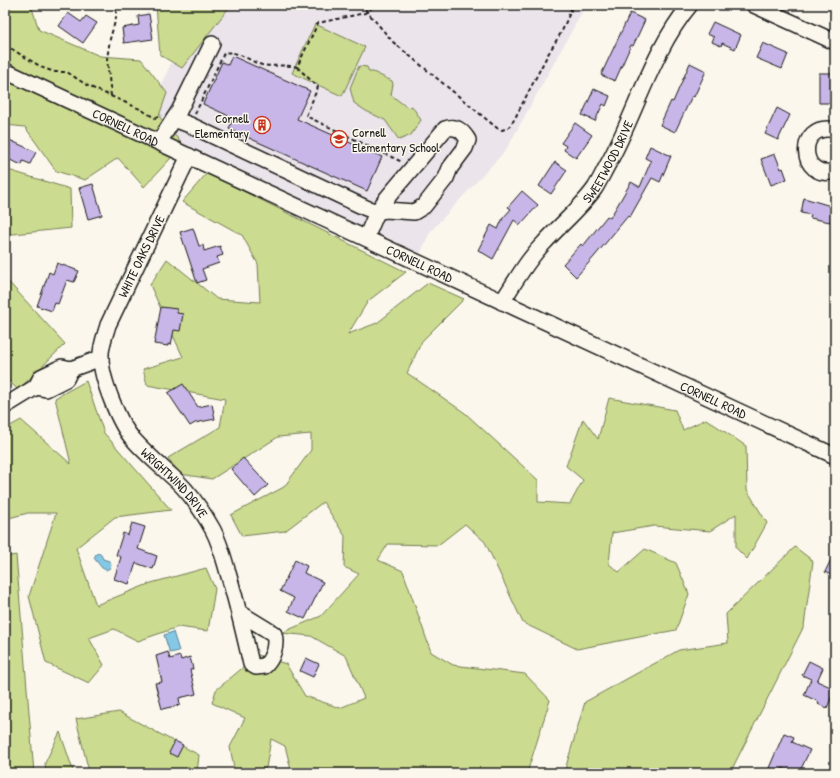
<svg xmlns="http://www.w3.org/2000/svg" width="840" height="778" font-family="'Patrick Hand',sans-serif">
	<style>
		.built { fill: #ebe4ea }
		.green { fill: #cbdb8f; stroke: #747c56 }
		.water { fill: #85c8e6; stroke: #5b8395 }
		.building { fill: #c7b6e7; stroke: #1c1c1c }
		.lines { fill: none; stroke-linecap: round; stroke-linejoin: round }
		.minor-casing { stroke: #1c1c1c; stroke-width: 18 }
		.path { stroke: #1c1c1c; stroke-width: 2; stroke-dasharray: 4 3; stroke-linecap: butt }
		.minor { stroke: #fbf7ec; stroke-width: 15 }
		.labels { text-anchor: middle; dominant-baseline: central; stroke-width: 3; stroke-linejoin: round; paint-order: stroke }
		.poi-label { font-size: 13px; fill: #1c1c1c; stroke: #fbf7ec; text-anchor: end }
		.street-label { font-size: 13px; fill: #1c1c1c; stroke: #fbf7ec }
	</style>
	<rect width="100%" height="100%" fill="#fbf7ec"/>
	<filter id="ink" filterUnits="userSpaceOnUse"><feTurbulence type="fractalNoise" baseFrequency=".025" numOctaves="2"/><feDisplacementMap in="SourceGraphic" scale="8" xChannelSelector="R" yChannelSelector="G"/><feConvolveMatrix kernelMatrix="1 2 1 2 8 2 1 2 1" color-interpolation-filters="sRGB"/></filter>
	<g filter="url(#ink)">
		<!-- built -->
		<polygon class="built" points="198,5 586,5 506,150 430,232 419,256 141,128"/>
		<!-- green -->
		<g class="green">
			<polygon points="5,5 31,5 39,30 100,56 141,59 167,93 159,116 183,145 144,187 118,158 85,180 56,171 25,127 5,125"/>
			<polygon points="156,5 231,5 182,68 160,55"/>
			<polygon points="315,24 365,47 342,96 292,73"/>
			<polygon points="359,66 367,67 369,72 373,72 392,81 393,84 391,95 408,108 412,106 421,120 411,135 399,140 385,120 366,111 354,103 350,88"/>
			<polygon points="5,169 70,189 71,228 13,234 5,233"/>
			<polygon points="207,173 406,272 368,301 348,334 377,323 428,283 464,299 422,341 407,373 465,413 538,480 538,502 570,504 583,480 566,466 583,419 598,439 609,398 675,410 683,430 706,419 746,446 747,490 767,523 747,559 736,548 736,514 710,531 654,526 612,533 609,564 619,572 645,549 676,563 689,594 676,630 577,649 523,623 485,542 465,524 438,545 388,544 378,560 403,571 431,652 453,665 525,674 550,700 527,773 292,773 285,746 271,739 266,768 247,773 235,773 230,747 245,718 212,703 216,690 258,655 286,664 305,696 340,708 364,698 346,656 311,636 281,633 321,616 359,574 344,567 345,536 323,502 285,531 242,536 231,515 284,487 311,450 311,434 278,437 212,479 180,474 168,458 220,427 225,399 147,385 143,369 183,357 150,285 167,259 217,299 260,302 258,264 242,235 182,202"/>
			<polygon points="5,278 65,344 18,390 5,377"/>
			<polygon points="86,381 104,433 171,510 115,517 76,548 96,605 151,583 206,568 215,589 208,631 178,627 138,641 114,629 89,638 104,665 89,683 46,663 29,596 56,513 28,513 5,519 5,429 21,420 71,464 55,398"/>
			<polygon points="795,547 813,561 804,626 730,773 564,773 585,702 679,650 728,643 726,614"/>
			<polygon points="16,555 34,773 5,773 5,557"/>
			<polygon points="119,712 199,755 197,773 89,772 76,719"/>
			<polygon points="60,732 74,773 46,773 45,763"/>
		</g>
		<!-- water -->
		<g class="water">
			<polygon points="100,553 103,559 109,561 111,564 110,568 106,570 102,568 94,558 96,554"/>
			<polygon points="173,632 179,651 170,653 164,635"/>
		</g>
		<!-- building -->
		<g class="building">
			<polygon points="68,13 81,22 86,16 97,23 83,43 59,26"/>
			<polygon points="630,13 645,20 633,46 631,45 615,81 601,75"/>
			<polygon points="149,14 153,39 124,43 122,28 139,25 138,16"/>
			<polygon points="713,22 741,35 735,49 722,43 721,46 712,42 714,37 707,34"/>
			<polygon points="763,43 788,54 782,69 756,58"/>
			<polygon points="232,56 310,91 297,119 382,157 367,191 229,129 233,118 203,104 222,62 228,65"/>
			<polygon points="690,63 706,71 694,97 692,96 675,132 660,125 671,101 673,102"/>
			<polygon points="819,73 835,73 834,103 819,103"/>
			<polygon points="594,89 610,96 606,106 603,104 595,121 582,115"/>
			<polygon points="777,108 790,115 778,140 765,134"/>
			<polygon points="575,123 592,135 576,158 564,150 566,146 561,143"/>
			<polygon points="5,138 36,152 30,164 23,161 22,165 5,158"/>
			<polygon points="650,146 671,156 660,182 652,178 630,217 628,216 594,257 576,277 563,264 581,244 583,246 607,216 610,218 631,182 640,187 651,161 645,158"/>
			<polygon points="775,154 781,169 783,168 787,179 771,185 761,159"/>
			<polygon points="555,162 567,170 551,194 539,186"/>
			<polygon points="93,184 102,215 88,219 79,188"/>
			<polygon points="522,191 538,205 520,225 514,220 493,259 478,250 491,225 498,229 503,218 511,209 508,207"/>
			<polygon points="804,198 834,207 830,222 810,218 811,215 801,213"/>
			<polygon points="193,228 199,246 203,245 204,251 220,246 223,255 217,257 219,263 202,269 206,280 197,283 180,232"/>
			<polygon points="57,263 79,271 74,282 67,280 58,304 55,303 52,311 37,306 49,272 53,274"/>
			<polygon points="161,307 177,309 177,313 183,314 180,331 174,330 171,345 168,344 168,346 154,344"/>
			<polygon points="183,384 198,407 212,404 215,419 195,423 190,426 168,393"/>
			<polygon points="243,458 268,485 255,497 231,469"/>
			<polygon points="132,523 145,527 138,549 157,556 153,569 136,563 129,584 114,579 121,557 116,555 123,533 128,535"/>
			<polygon points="835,551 835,577 825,572"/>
			<polygon points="295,560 307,566 304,573 323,582 305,619 288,611 294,598 280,591"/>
			<polygon points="168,652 170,659 180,656 181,660 190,657 193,669 190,670 196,694 179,698 180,705 162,709 155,683 162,682 156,656"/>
			<polygon points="306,658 319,664 313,677 300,671"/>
			<polygon points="809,661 823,668 817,681 835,689 827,708 818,704 819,702 804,695 811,679 802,675"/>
			<polygon points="784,733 794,737 792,742 810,750 799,773 794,773 783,768 780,773 769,768"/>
			<polygon points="175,741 183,745 177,757 169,753"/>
		</g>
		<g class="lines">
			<!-- minor casing -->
			<g class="minor-casing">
				<g id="minor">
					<polyline points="754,5 835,42"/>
					<path id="s1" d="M5,71L835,456"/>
					<path d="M174,119L190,125L366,208L377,212L386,210L414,212L424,206L446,178L450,168L465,148L468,140C462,130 456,125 445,129L387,198L377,212L366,238"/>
					<path d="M835,130C795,121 799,182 835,171"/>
					<polyline points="159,142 179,111 212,44"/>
					<path id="s2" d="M189,156L108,325C105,336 100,347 101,358C101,378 119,424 133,439C146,454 162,467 177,481C192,495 203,512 213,530C220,543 224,559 228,573C237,603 244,633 251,664L256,667L265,666C273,658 277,645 274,634L240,613"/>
					<path id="s3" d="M502,302C515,282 527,260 544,243C561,224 581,208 595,188C600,180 604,171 608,164C636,113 653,49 690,5"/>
					<polyline points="36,387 46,389 66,379 71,369"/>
					<polyline points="5,406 36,387 41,377 62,367 71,369 101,358"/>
				</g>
			</g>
			<!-- path -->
			<g class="path">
				<polyline points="360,5 364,8 393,42 497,128 502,130 508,128 514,120 547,56 562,31 571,10 570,5"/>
				<polyline points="5,45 43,68 55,72 67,72 88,86 140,109 155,118 161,115"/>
				<polyline points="297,67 318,87 306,116 402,162"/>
				<polyline points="111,96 107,59 110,39 116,18 116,5"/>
				<path d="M195,114L224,53C238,50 249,61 262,65C274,67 285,64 297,67L318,23L365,13L376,5"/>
			</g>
			<!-- minor -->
			<use href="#minor" class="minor"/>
		</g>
	</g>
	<!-- icons -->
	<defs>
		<g id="building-ring" transform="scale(0.9)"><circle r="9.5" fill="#fbf7ec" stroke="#c8321e" stroke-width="1.5"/><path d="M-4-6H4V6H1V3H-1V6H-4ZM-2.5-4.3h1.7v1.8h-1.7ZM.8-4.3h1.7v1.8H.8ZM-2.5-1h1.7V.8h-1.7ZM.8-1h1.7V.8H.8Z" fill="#c8321e"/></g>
		<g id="school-ring" transform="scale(0.9)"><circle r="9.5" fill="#fbf7ec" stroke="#c8321e" stroke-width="1.5"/><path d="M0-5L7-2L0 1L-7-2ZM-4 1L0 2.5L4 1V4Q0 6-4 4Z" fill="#c8321e"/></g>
	</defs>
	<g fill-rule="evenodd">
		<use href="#building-ring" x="262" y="125"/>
		<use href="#school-ring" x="339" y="139"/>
	</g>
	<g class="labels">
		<!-- poi labels -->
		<g class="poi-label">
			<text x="249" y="118">Cornell<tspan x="249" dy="15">Elementary</tspan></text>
			<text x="352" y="132" text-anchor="start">Cornell<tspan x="352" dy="15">Elementary School</tspan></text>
		</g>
		<!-- street labels -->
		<g class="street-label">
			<text stroke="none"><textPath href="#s1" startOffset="133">CORNELL ROAD</textPath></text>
			<text stroke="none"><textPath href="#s3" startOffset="177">SWEETWOOD DRIVE</textPath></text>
			<text transform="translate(141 256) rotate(-64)">WHITE OAKS DRIVE</text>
			<text stroke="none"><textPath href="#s1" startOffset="457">CORNELL ROAD</textPath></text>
			<text stroke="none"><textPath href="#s1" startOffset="781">CORNELL ROAD</textPath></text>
			<text stroke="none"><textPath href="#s2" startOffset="370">WRIGHTWIND DRIVE</textPath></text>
		</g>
	</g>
	<!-- margin -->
	<rect width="840" height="778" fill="none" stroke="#fbf7ec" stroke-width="20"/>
	<rect x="10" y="10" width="820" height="758" fill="none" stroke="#1c1c1c" stroke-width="1.5" filter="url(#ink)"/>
</svg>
